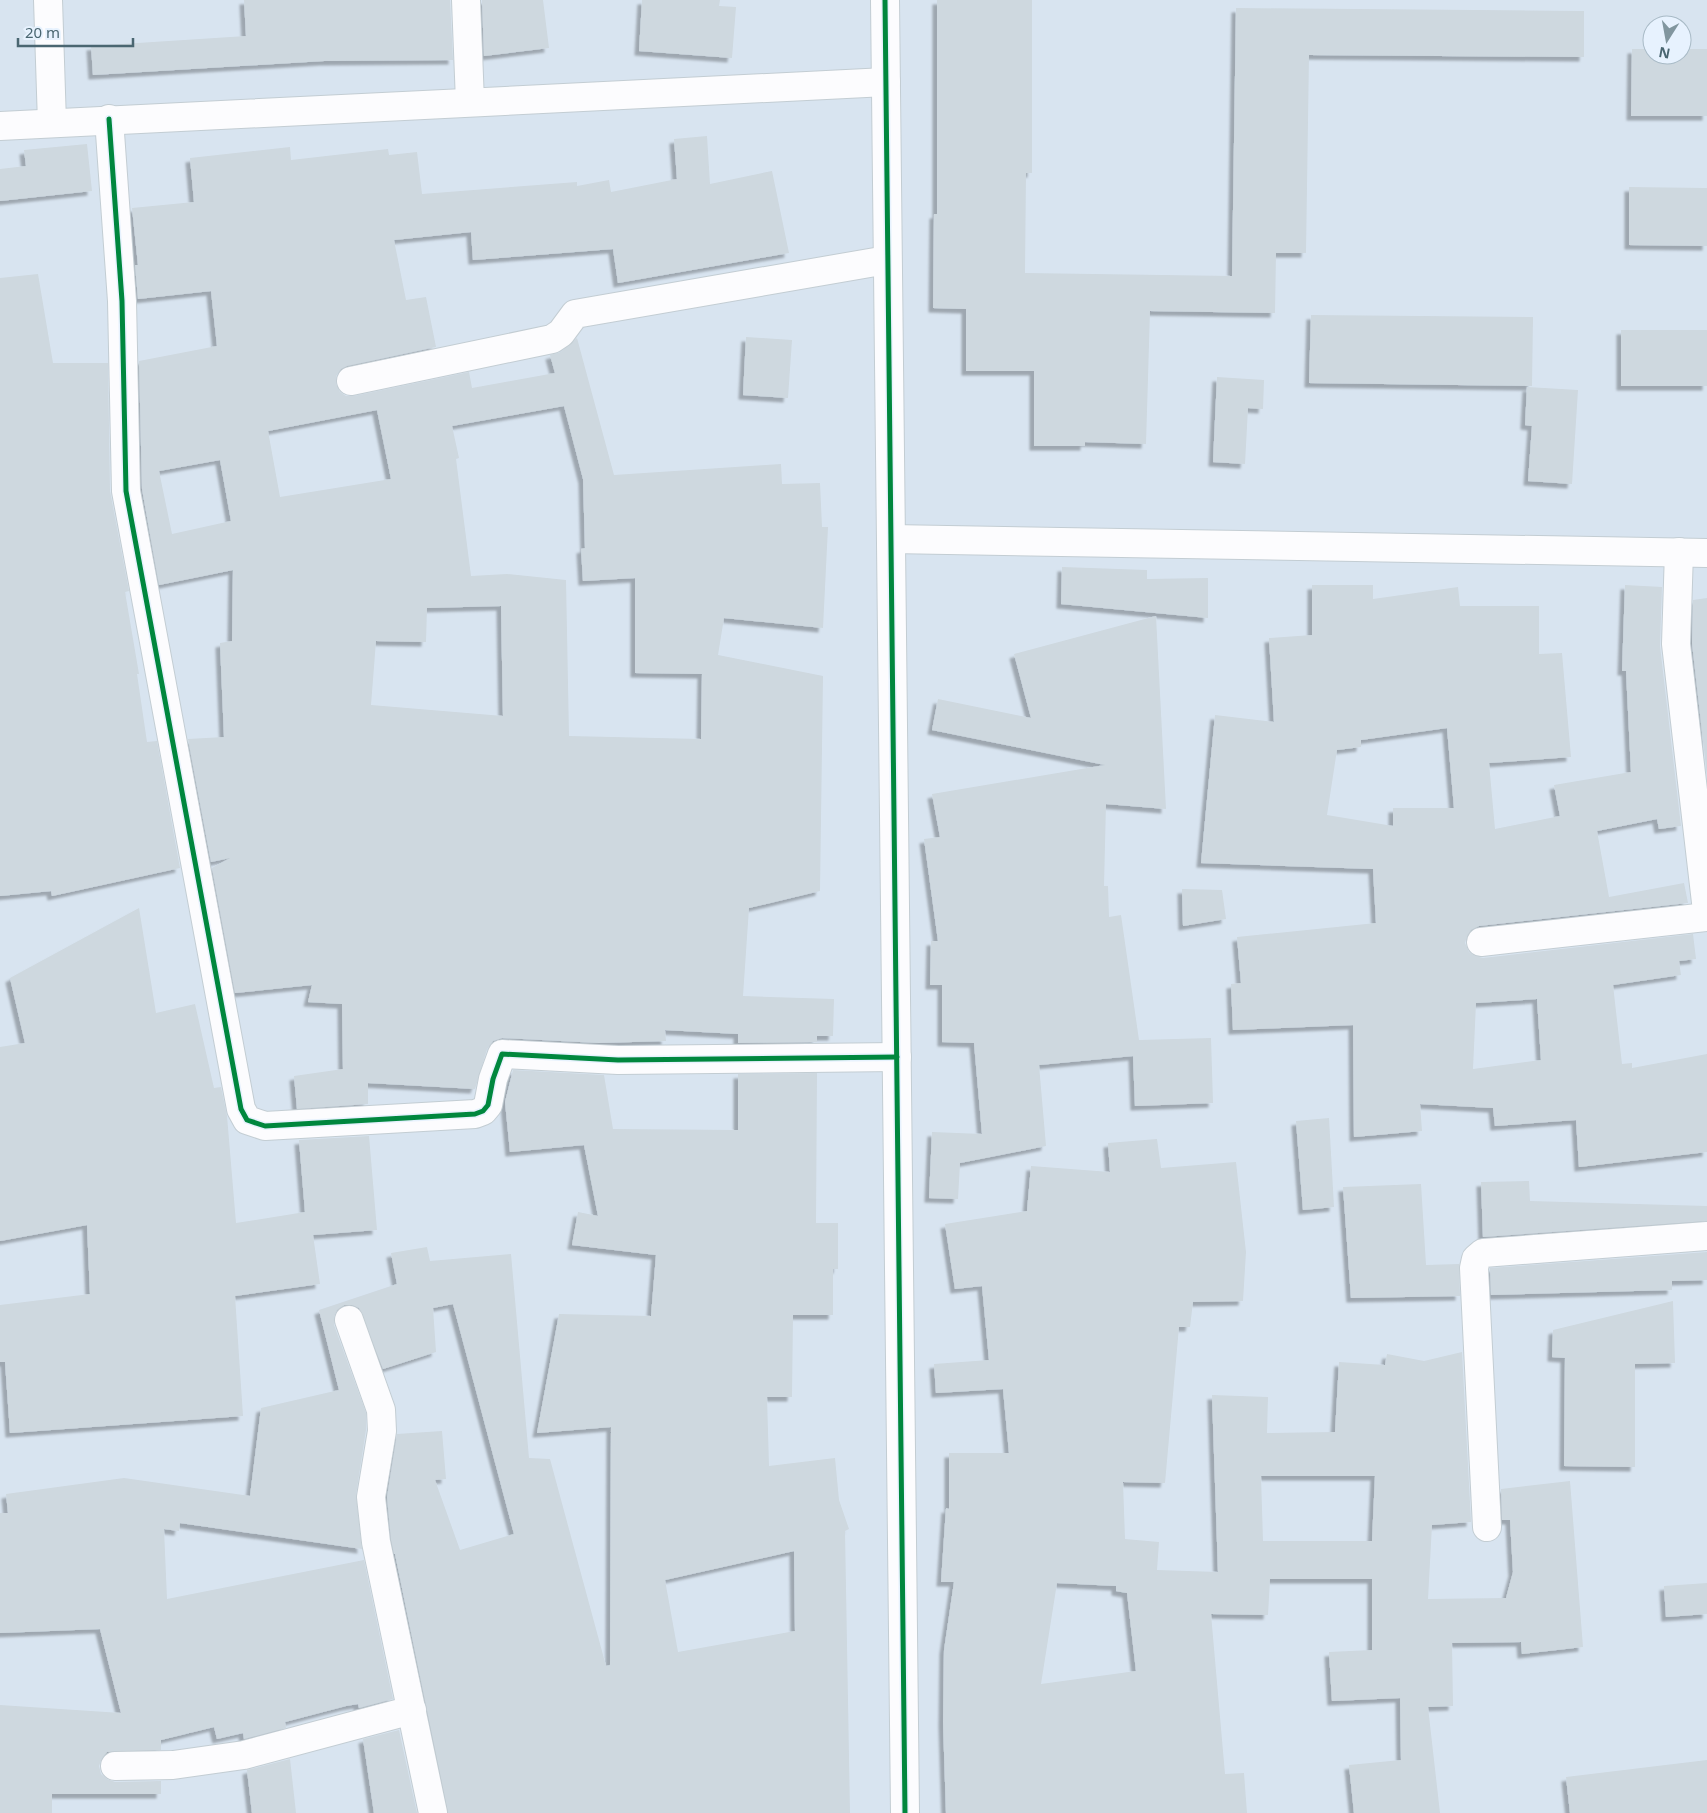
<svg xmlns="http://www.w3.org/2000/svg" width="1707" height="1813" font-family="'Noto Sans',sans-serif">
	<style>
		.residential { fill: #d8e4f0; fill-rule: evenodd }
		.building { fill: #ced8df; fill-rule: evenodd; filter: url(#shadow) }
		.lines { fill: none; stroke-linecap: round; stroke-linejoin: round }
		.street-casing { stroke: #c3cdd3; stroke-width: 30 }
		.street { stroke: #fcfcfe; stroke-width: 28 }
		.cycleway-casing { stroke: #e7f2fe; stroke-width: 8 }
		.cycleway { stroke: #00873e; stroke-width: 5 }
	</style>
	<defs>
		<filter id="shadow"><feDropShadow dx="-4.5" dy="4.5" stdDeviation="1" flood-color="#0004"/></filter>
	</defs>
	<rect width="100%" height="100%" fill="#e8eef5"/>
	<!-- residential -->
	<path class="residential" d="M0,0H1707V1813H0ZM1652,25H1682V55H1652Z"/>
	<!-- building -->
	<g class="building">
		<polygon points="244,0 450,0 453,60 324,61 93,75 91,46 246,36"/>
		<polygon points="482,0 543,0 549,48 484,56"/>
		<polygon points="642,0 720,0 719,6 736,7 732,58 639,51"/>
		<polygon points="937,0 1032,0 1032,173 1026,173 1025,273 1232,276 1236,8 1584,11 1584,57 1309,55 1306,253 1276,253 1275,313 1150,311 1146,444 1085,442 1085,446 1034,446 1034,371 966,371 966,309 933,308 934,214 937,214"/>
		<polygon points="1632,49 1652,49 1652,55 1682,55 1682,49 1707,49 1707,116 1631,116"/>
		<path d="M707,136L710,184L772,171L789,253L618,283L613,249L473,260L471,232L394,240L406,300L426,297L436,347L347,366L341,369L336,376V384L340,392L346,396H354L469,372L472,388L555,373L550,355L561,352L577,338L614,475L781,464L782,484L820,483L822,527H828L823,628L724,618L718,655L823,676L820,891L749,908L743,996L834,999L833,1036H817V1042L738,1043V1034L665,1030L666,1041L599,1043L502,1038L493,1041L487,1049L475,1089L368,1083V1104L297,1109L294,1076L343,1069L342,1004L308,1002L312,985L235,993L212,868L230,858L211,862L188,739L224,737L220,643L232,641L233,570L159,585L142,489L139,361L217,346L211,291L138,299L135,265H138L132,208L194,202L190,158L290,147L291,160L388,149L389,155L417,152L422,194L577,182V186L609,180L611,192L677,179L674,139ZM564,406L583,479L585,548L581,549L583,581L635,578V673L702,674L701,739L569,736L566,580L507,574L471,576L456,459L459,458L452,426ZM377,410L391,479L280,497L268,431ZM220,460L231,521L172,534L159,471ZM501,606L503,716L371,705L376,641L426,642L427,608Z"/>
		<polygon points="87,144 92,191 0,201 0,169 26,166 24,150"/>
		<polygon points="1629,187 1707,188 1707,246 1629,245"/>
		<polygon points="38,274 53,363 108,363 110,491 129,591 125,592 139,674 137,674 147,742 157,741 180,868 52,896 51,891 0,896 0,278"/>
		<polygon points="1311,315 1533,317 1532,386 1309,383"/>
		<rect x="1621" y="330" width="86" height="56"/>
		<polygon points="746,337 792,340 788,398 743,395"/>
		<polygon points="1217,377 1264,380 1263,409 1248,408 1245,464 1213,462"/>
		<polygon points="1527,387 1578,390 1572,484 1528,481 1532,426 1525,425"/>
		<polygon points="1062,567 1147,570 1147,579 1208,578 1208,618 1061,604"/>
		<path d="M1312,585H1373V599L1458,587L1460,606H1539V654L1562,653L1571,757L1489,763L1495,829L1560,816L1554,785L1631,772L1626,671H1622L1625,585L1662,587L1660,646L1681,826L1659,829L1657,819L1597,831L1609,897L1684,883L1688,903L1479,926L1471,930L1467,936L1465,943L1469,952L1475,956L1483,958L1693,934L1696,959L1679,961L1681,975L1613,985L1622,1064L1632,1063V1068L1707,1054V1152L1579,1167L1576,1120L1495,1126L1493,1108L1420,1104L1422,1131L1354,1137L1353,1025L1233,1030L1231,984L1241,983L1237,937L1376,923L1373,869L1201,863L1215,715L1274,722L1269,638L1312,635ZM1447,728L1454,808H1393V826L1327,815L1337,750L1361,747V740ZM1537,999L1541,1060L1473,1069L1476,1003Z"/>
		<polygon points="1707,598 1707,776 1692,643 1693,600"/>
		<polygon points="1156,616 1166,809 1106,804 1104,886 1108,886 1109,917 1121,915 1139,1040 1211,1038 1213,1103 1135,1106 1133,1056 1039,1065 1046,1146 960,1163 958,1199 929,1198 932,1132 982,1134 974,1043 942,1042 942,985 930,985 931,941 938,941 924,839 940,837 932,794 1105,765 932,730 938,699 1031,718 1014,654"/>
		<polygon points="1182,889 1222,890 1226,919 1183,926"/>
		<polygon points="139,908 156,1013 195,1004 214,1088 221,1087 227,1116 236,1223 305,1212 299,1140 369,1136 377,1230 313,1235 320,1284 235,1296 243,1416 10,1433 5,1362 0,1362 0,1305 90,1294 87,1225 0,1241 0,1047 25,1043 10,978"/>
		<path d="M513,1070L604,1075L613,1129L738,1130V1074L817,1073L816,1223H838V1269H833V1315H793L792,1397H767L769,1466L835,1458L839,1500L849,1529L845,1531L850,1813H448L395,1554H397H394L391,1540L387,1497L397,1434L442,1431L446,1479L435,1480L460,1550L514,1534L453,1304L433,1308L436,1352L383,1369L359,1308L352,1305H344L337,1310L334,1317V1325L366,1413V1430L356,1495L362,1549L180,1523L179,1531L164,1529L167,1599L364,1560L393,1699L359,1708L358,1704L346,1706L285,1722L286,1728L244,1739L243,1733L217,1739L214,1727L161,1740V1750L107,1752L102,1758L99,1766L101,1774L107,1779L115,1782L161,1781V1794H52V1813H0V1705L121,1713L100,1629L0,1633V1513H8L6,1494L124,1478L250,1496L261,1408L339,1390L319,1310L397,1284L391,1253L427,1247L430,1261L511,1254L529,1458L550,1459L606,1666L610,1665L611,1427L537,1433L559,1314L651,1316L656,1255L572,1245L578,1212L598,1216L584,1145L510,1152L505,1102ZM794,1551L795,1631L678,1652L665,1580Z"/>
		<polygon points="1329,1118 1334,1207 1303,1210 1296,1121"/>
		<path d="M1157,1139L1161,1168L1236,1162L1246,1252L1243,1301L1193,1302L1190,1327H1179L1165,1483L1123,1482L1125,1539L1159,1542L1157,1570L1218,1572L1212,1395L1268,1397L1267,1433L1335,1432L1339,1362L1385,1365L1387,1354L1424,1361L1462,1352L1471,1522L1432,1525L1428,1599L1506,1598L1513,1572L1510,1520H1502L1501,1489L1570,1481L1583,1647L1522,1654L1521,1642L1452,1643L1453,1706L1428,1707L1440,1813H1354L1349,1765L1401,1760L1400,1698L1332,1701L1329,1652L1372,1650V1579H1270L1268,1615L1211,1614L1225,1774L1244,1773L1247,1813H946L943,1722L944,1650L954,1582H941L946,1508L949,1509V1453H1009L1003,1389L936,1393L934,1364L989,1360L982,1286L955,1289L945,1224L1027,1211L1031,1166L1110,1172L1108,1143ZM1261,1476H1375L1372,1541H1263ZM1057,1583L1116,1586V1591L1127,1593L1136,1671L1041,1684Z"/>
		<polygon points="1529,1181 1530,1201 1707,1206 1707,1221 1483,1237 1481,1182"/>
		<polygon points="1421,1184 1426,1265 1459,1264 1460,1296 1351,1298 1343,1187"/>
		<polygon points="1707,1252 1707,1280 1672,1281 1672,1290 1491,1295 1490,1268"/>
		<polygon points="1673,1301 1675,1363 1635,1364 1635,1467 1564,1466 1565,1358 1552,1357 1553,1330"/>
		<polygon points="1707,1583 1707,1614 1666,1617 1664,1586"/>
		<polygon points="399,1730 417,1813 374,1813 363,1739"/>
		<polygon points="290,1759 296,1813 252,1813 247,1770"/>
		<polygon points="1707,1760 1707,1813 1570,1813 1566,1777"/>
	</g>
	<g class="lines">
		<!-- street casing -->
		<g class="street-casing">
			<g id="street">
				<polyline points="48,0 52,123"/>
				<polyline points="466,0 470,102"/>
				<polyline points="885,0 905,1813"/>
				<polyline points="109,119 122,301 126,491 241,1109 247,1120 265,1126 475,1114 483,1111 488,1105 493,1079 502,1054 618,1060 897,1057"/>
				<polyline points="0,126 886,82"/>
				<polyline points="351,381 552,339 561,333 575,314 887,260"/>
				<polyline points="891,539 1707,553"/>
				<polyline points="1679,552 1676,644 1707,911"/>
				<polyline points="1481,942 1707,917"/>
				<polyline points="349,1320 381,1410 382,1431 371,1497 376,1542 433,1813"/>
				<polyline points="1487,1527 1474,1268 1476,1259 1483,1253 1707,1236"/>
				<polyline points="115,1766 173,1765 244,1755 412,1710"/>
			</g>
		</g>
		<!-- street -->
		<use href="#street" class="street"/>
		<!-- cycleway casing -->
		<g class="cycleway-casing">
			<g id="cycleway">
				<polyline points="885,0 905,1813"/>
				<polyline points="109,119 122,301 126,491 241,1109 247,1120 265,1126 475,1114 483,1111 488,1105 493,1079 502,1054 618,1060 897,1057"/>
			</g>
		</g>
		<!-- cycleway -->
		<use href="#cycleway" class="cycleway"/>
	</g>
	<!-- north arrow -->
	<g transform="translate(1667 40) rotate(191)"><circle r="24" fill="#e7f2fe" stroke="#a8bac6"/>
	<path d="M0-4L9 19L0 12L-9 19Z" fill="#81969f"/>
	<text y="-8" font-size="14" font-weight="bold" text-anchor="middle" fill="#4a6671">N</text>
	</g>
	<!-- scale -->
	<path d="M18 38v8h115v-8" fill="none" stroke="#4a6671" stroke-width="2.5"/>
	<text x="25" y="38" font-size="15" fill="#4a6671" stroke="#e7f2fe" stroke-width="4" paint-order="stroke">20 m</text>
</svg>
